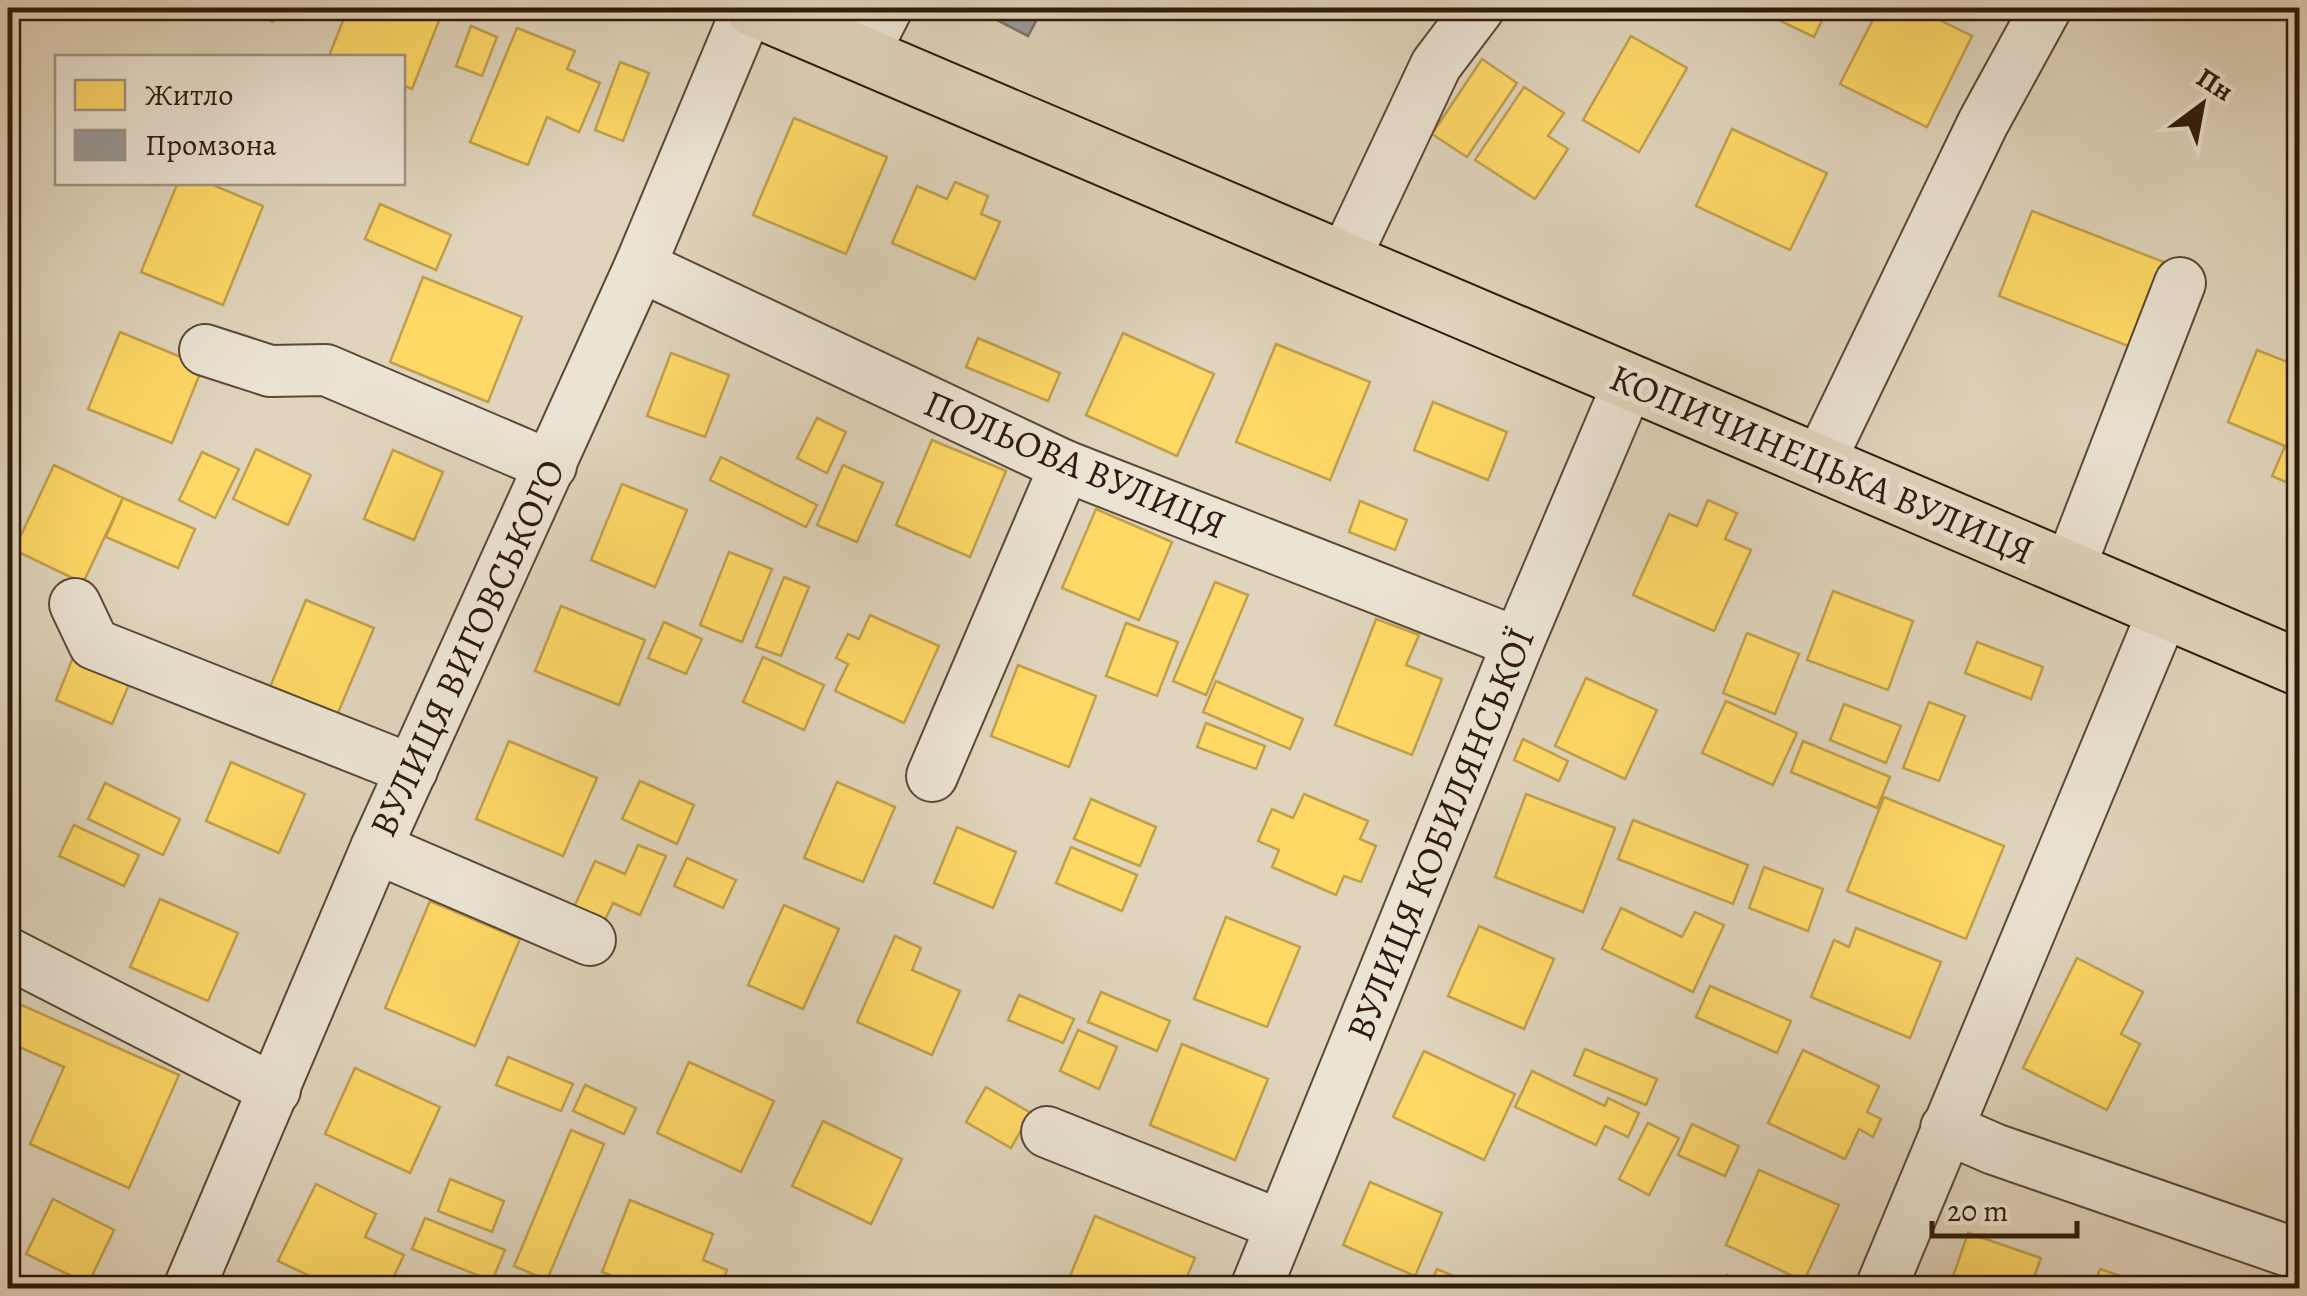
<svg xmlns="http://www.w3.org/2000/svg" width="2307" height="1296" font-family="Alegreya,serif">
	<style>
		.homes { fill: #ffd966; stroke: #c1a04b; stroke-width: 2.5 }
		.industry { fill: #999; stroke: #7a736e; stroke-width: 2.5 }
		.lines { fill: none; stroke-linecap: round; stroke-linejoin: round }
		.minor-casing { stroke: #5c4837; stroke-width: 54 }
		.major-casing { stroke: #301a0b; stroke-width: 59 }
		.minor { stroke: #ebe3d3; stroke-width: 50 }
		.major { stroke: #e0d4bc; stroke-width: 55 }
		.labels { text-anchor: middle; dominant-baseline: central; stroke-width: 10; stroke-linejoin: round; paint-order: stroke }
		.street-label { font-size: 38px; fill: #301a0b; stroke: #ebe3d3 }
	</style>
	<rect width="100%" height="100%" fill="#e0d4bc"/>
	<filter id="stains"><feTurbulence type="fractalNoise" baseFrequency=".002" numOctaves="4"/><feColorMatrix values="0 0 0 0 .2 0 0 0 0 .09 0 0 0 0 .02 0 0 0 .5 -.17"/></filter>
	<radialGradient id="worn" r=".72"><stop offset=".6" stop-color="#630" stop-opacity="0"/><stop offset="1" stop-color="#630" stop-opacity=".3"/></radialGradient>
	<!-- homes -->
	<g class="homes">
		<polygon points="238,8 279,8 273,22"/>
		<polygon points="348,8 444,8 412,89 402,85 402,58 329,56"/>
		<polygon points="1327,8 1356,8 1351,18"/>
		<polygon points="1762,8 1828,8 1814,37 1760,11"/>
		<polygon points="1879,8 1915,8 1972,36 1927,127 1840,84"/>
		<polygon points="471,26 497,37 482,76 456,66"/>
		<polygon points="517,28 575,51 567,69 600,83 579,132 547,117 528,165 470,142"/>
		<polygon points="1631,36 1687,68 1639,152 1583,120"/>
		<polygon points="1482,59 1517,83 1467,157 1432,134"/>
		<polygon points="620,62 649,73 623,141 595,130"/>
		<polygon points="1524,87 1564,113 1548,136 1568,149 1535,199 1475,160"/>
		<polygon points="794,118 887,157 846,254 753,215"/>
		<polygon points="1732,129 1827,173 1790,250 1696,206"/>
		<polygon points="178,182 206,182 263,206 223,305 141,272"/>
		<polygon points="955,182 988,196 981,214 1000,222 975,279 892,243 917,186 947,199"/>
		<polygon points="380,204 451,235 436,270 365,239"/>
		<polygon points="2032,211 2174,266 2141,351 1999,296"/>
		<polygon points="423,277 522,317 488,402 390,362"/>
		<polygon points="120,332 203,366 172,443 88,409"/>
		<polygon points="1123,333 1214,374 1177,456 1086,415"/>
		<polygon points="978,338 1060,373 1048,401 966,367"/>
		<polygon points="1276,344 1370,382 1330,480 1236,442"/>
		<polygon points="2257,350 2300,367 2300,488 2272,476 2285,446 2228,422"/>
		<polygon points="671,353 729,375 705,437 647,416"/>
		<polygon points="1433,402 1507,432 1488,480 1414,450"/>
		<polygon points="817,418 846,432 827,473 797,458"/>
		<polygon points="932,440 1006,471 970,557 896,525"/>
		<polygon points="256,449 311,475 288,525 233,499"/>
		<polygon points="393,450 443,472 414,540 364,519"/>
		<polygon points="202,452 239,469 215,518 179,500"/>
		<polygon points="721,457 817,505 806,527 710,480"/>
		<polygon points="54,465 123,498 83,583 14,550"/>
		<polygon points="843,465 883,483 857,542 817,525"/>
		<polygon points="622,484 687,510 655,587 591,560"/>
		<polygon points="123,498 195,529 178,568 106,537"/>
		<polygon points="1708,500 1737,513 1725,539 1751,550 1714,631 1633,595 1669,514 1697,526"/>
		<polygon points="1360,501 1407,520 1395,550 1349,532"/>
		<polygon points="1096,509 1172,542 1139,620 1062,588"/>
		<polygon points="729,552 772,569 742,642 700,625"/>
		<polygon points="784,577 809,587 781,656 756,647"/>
		<polygon points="1215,582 1248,595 1206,695 1173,681"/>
		<polygon points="1833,591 1913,621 1888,690 1807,660"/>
		<polygon points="306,600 374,628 337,715 270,687"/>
		<polygon points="561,606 645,640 619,705 535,671"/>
		<polygon points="870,615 939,646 904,723 835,691 848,664 836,658 848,634 859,639"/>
		<polygon points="1376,619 1419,635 1406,665 1442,679 1412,755 1335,725"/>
		<polygon points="664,622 702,639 686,674 648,658"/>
		<polygon points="1126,623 1178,642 1157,696 1106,676"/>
		<polygon points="1747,633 1799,654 1775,714 1723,693"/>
		<polygon points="1977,642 2043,667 2031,699 1965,673"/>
		<polygon points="74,655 131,680 112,724 56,700"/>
		<polygon points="763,657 824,685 804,730 743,702"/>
		<polygon points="1018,665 1096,696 1069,767 991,736"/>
		<polygon points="1586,678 1657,710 1625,779 1555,746"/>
		<polygon points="1216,681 1303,719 1290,749 1203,712"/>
		<polygon points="1726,701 1797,733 1773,785 1702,753"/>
		<polygon points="1929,702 1965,716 1939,781 1903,768"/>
		<polygon points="1844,704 1901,726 1886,763 1830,740"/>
		<polygon points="1206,723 1265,746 1256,769 1197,747"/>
		<polygon points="1523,739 1568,761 1559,781 1514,760"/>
		<polygon points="509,741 597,778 563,856 476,819"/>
		<polygon points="1803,741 1890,777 1877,808 1791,772"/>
		<polygon points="231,762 305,794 279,853 206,821"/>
		<polygon points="640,781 694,805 677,844 622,819"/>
		<polygon points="837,782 895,807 863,882 804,858"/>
		<polygon points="105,783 180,819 163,855 88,819"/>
		<polygon points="1304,794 1368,821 1360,839 1376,846 1361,882 1344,876 1336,895 1272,867 1279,850 1258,841 1272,809 1293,818"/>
		<polygon points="1526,794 1615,828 1583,912 1495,877"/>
		<polygon points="1884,797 2004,846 1966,939 1847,891"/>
		<polygon points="1091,799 1156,827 1140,866 1074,839"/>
		<polygon points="1633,820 1748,865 1733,904 1618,859"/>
		<polygon points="74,825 139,855 124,886 59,856"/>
		<polygon points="957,827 1016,852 993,908 934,883"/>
		<polygon points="638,845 666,856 640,915 613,903 605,920 574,907 595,861 625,874"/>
		<polygon points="1071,847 1137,875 1122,911 1056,883"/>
		<polygon points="687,858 736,880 723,908 674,886"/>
		<polygon points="1764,867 1823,889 1808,931 1749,908"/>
		<polygon points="160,899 238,933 208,1001 130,967"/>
		<polygon points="430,901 520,939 475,1046 385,1008"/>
		<polygon points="784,905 839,929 803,1009 748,985"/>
		<polygon points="1621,908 1682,937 1695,912 1724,925 1693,992 1602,949"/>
		<polygon points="1226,917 1300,947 1267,1027 1194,999"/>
		<polygon points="1479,926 1554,959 1524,1029 1448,996"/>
		<polygon points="1856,928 1941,962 1910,1038 1811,997 1834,940 1849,947"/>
		<polygon points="895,936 921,948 912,970 960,991 932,1055 857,1022"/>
		<polygon points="2077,958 2143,992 2121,1034 2140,1044 2107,1110 2023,1068"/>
		<polygon points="1710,986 1791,1021 1777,1053 1696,1017"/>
		<polygon points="1101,992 1170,1021 1157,1051 1088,1022"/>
		<polygon points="1019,995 1074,1019 1063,1043 1008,1020"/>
		<polygon points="8,999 179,1075 129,1188 30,1144 64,1067 8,1042"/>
		<polygon points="1078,1030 1117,1047 1099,1089 1060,1071"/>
		<polygon points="1182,1044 1268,1079 1235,1160 1150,1125"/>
		<polygon points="1585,1049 1657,1079 1646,1105 1574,1075"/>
		<polygon points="1803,1050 1879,1086 1867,1112 1881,1119 1873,1137 1859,1129 1845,1159 1768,1123"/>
		<polygon points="1424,1051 1515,1094 1484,1160 1393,1117"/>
		<polygon points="508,1057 573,1084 561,1111 496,1085"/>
		<polygon points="689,1062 774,1101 741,1172 657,1133"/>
		<polygon points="355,1068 440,1107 410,1173 325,1134"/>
		<polygon points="1532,1071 1605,1106 1608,1098 1639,1113 1628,1137 1605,1126 1596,1145 1515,1107"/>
		<polygon points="585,1085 636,1108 624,1134 573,1111"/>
		<polygon points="986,1087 1031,1113 1011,1148 966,1122"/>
		<polygon points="823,1121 902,1159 871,1224 792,1186"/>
		<polygon points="1648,1123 1679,1138 1649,1195 1619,1179"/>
		<polygon points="1692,1124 1739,1146 1725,1176 1678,1155"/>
		<polygon points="571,1130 604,1144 547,1280 514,1266"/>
		<polygon points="1759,1170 1839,1205 1804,1281 1726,1245"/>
		<polygon points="450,1179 504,1201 492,1232 438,1211"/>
		<polygon points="1370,1182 1442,1213 1415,1276 1343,1245"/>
		<polygon points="316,1184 376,1214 365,1237 404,1255 388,1288 335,1288 278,1261"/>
		<polygon points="53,1199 114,1230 88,1284 26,1254"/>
		<polygon points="630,1200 713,1234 703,1260 727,1270 720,1288 644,1288 602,1272"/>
		<polygon points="1095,1216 1195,1258 1182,1288 1065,1288"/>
		<polygon points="425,1218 505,1250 492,1281 412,1249"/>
		<polygon points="1968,1233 2041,1258 2030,1288 1949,1288"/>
		<polygon points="1437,1269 1482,1288 1429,1288"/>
		<polygon points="2100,1269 2156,1288 2093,1288"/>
		<polygon points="1727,1275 1755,1288 1721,1288"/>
	</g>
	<!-- industry -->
	<polygon class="industry" points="973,8 1043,8 1028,36"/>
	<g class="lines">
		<!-- minor casing -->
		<g class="minor-casing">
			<g id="minor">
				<polyline points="863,55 887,8"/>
				<polyline points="1344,260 1436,65 1479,8"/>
				<polyline points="640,266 1065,466 1518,643"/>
				<polyline points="205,350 270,371 326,370 551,466"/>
				<polyline points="1819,463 1983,123 2046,8"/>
				<polyline points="2069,569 2180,283"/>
				<polyline points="75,604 94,644 412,770"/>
				<polyline points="932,776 1065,466"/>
				<polyline points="376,848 590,940"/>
				<polyline points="8,953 275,1090"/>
				<polyline points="1946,1128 1994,1149 2300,1255"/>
				<polyline points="1047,1132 1280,1225"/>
				<polyline points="189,1288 376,848 640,266 748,8"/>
				<polyline points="1256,1288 1518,643 1629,382"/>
				<polyline points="1881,1288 2164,610"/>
			</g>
		</g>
		<!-- major casing -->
		<g class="major-casing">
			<polyline id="major" points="753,8 2300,668"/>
		</g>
		<!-- minor -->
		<use href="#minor" class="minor"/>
		<!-- major -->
		<use href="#major" class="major"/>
	</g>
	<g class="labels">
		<!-- street labels -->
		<g class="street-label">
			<text transform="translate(1075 464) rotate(23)">ПОЛЬОВА ВУЛИЦЯ</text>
			<text transform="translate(1822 464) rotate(23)">КОПИЧИНЕЦЬКА ВУЛИЦЯ</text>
			<text transform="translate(467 648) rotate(-65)">ВУЛИЦЯ ВИГОВСЬКОГО</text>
			<text transform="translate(1440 834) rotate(-68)">ВУЛИЦЯ КОБИЛЯНСЬКОЇ</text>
		</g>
	</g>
	<!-- margin -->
	<rect width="2307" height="1296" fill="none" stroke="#e0d4bc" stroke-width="40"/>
	<rect x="10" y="10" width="2287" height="1276" fill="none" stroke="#301a0b" stroke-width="5"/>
	<rect x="20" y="20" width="2267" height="1256" fill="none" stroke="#301a0b" stroke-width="2.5"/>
	<!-- legend -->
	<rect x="55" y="55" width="350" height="130" fill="#ebe3d3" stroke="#a09383" stroke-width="2.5"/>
	<rect x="75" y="80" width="50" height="30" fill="#ffd966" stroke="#a09383" stroke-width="2.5"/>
	<text x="145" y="105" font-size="30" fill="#301a0b">Житло</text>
	<rect x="75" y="130" width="50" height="30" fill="#999999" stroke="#a09383" stroke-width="2.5"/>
	<text x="145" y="155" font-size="30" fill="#301a0b">Промзона</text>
	<!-- north arrow -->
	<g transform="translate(2202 105) rotate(32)" stroke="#ebe3d3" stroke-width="8" paint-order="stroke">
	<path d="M0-8L18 38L0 25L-18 38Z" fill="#301a0b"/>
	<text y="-15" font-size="28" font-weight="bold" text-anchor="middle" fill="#301a0b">Пн</text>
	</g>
	<!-- scale -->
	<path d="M1932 1221v15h145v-15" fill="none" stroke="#301a0b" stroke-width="5"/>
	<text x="1947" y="1221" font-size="30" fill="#301a0b" stroke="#ebe3d3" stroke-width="8" paint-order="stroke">20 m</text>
	<rect width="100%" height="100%" filter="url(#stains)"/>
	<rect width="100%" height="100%" fill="url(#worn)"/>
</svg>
